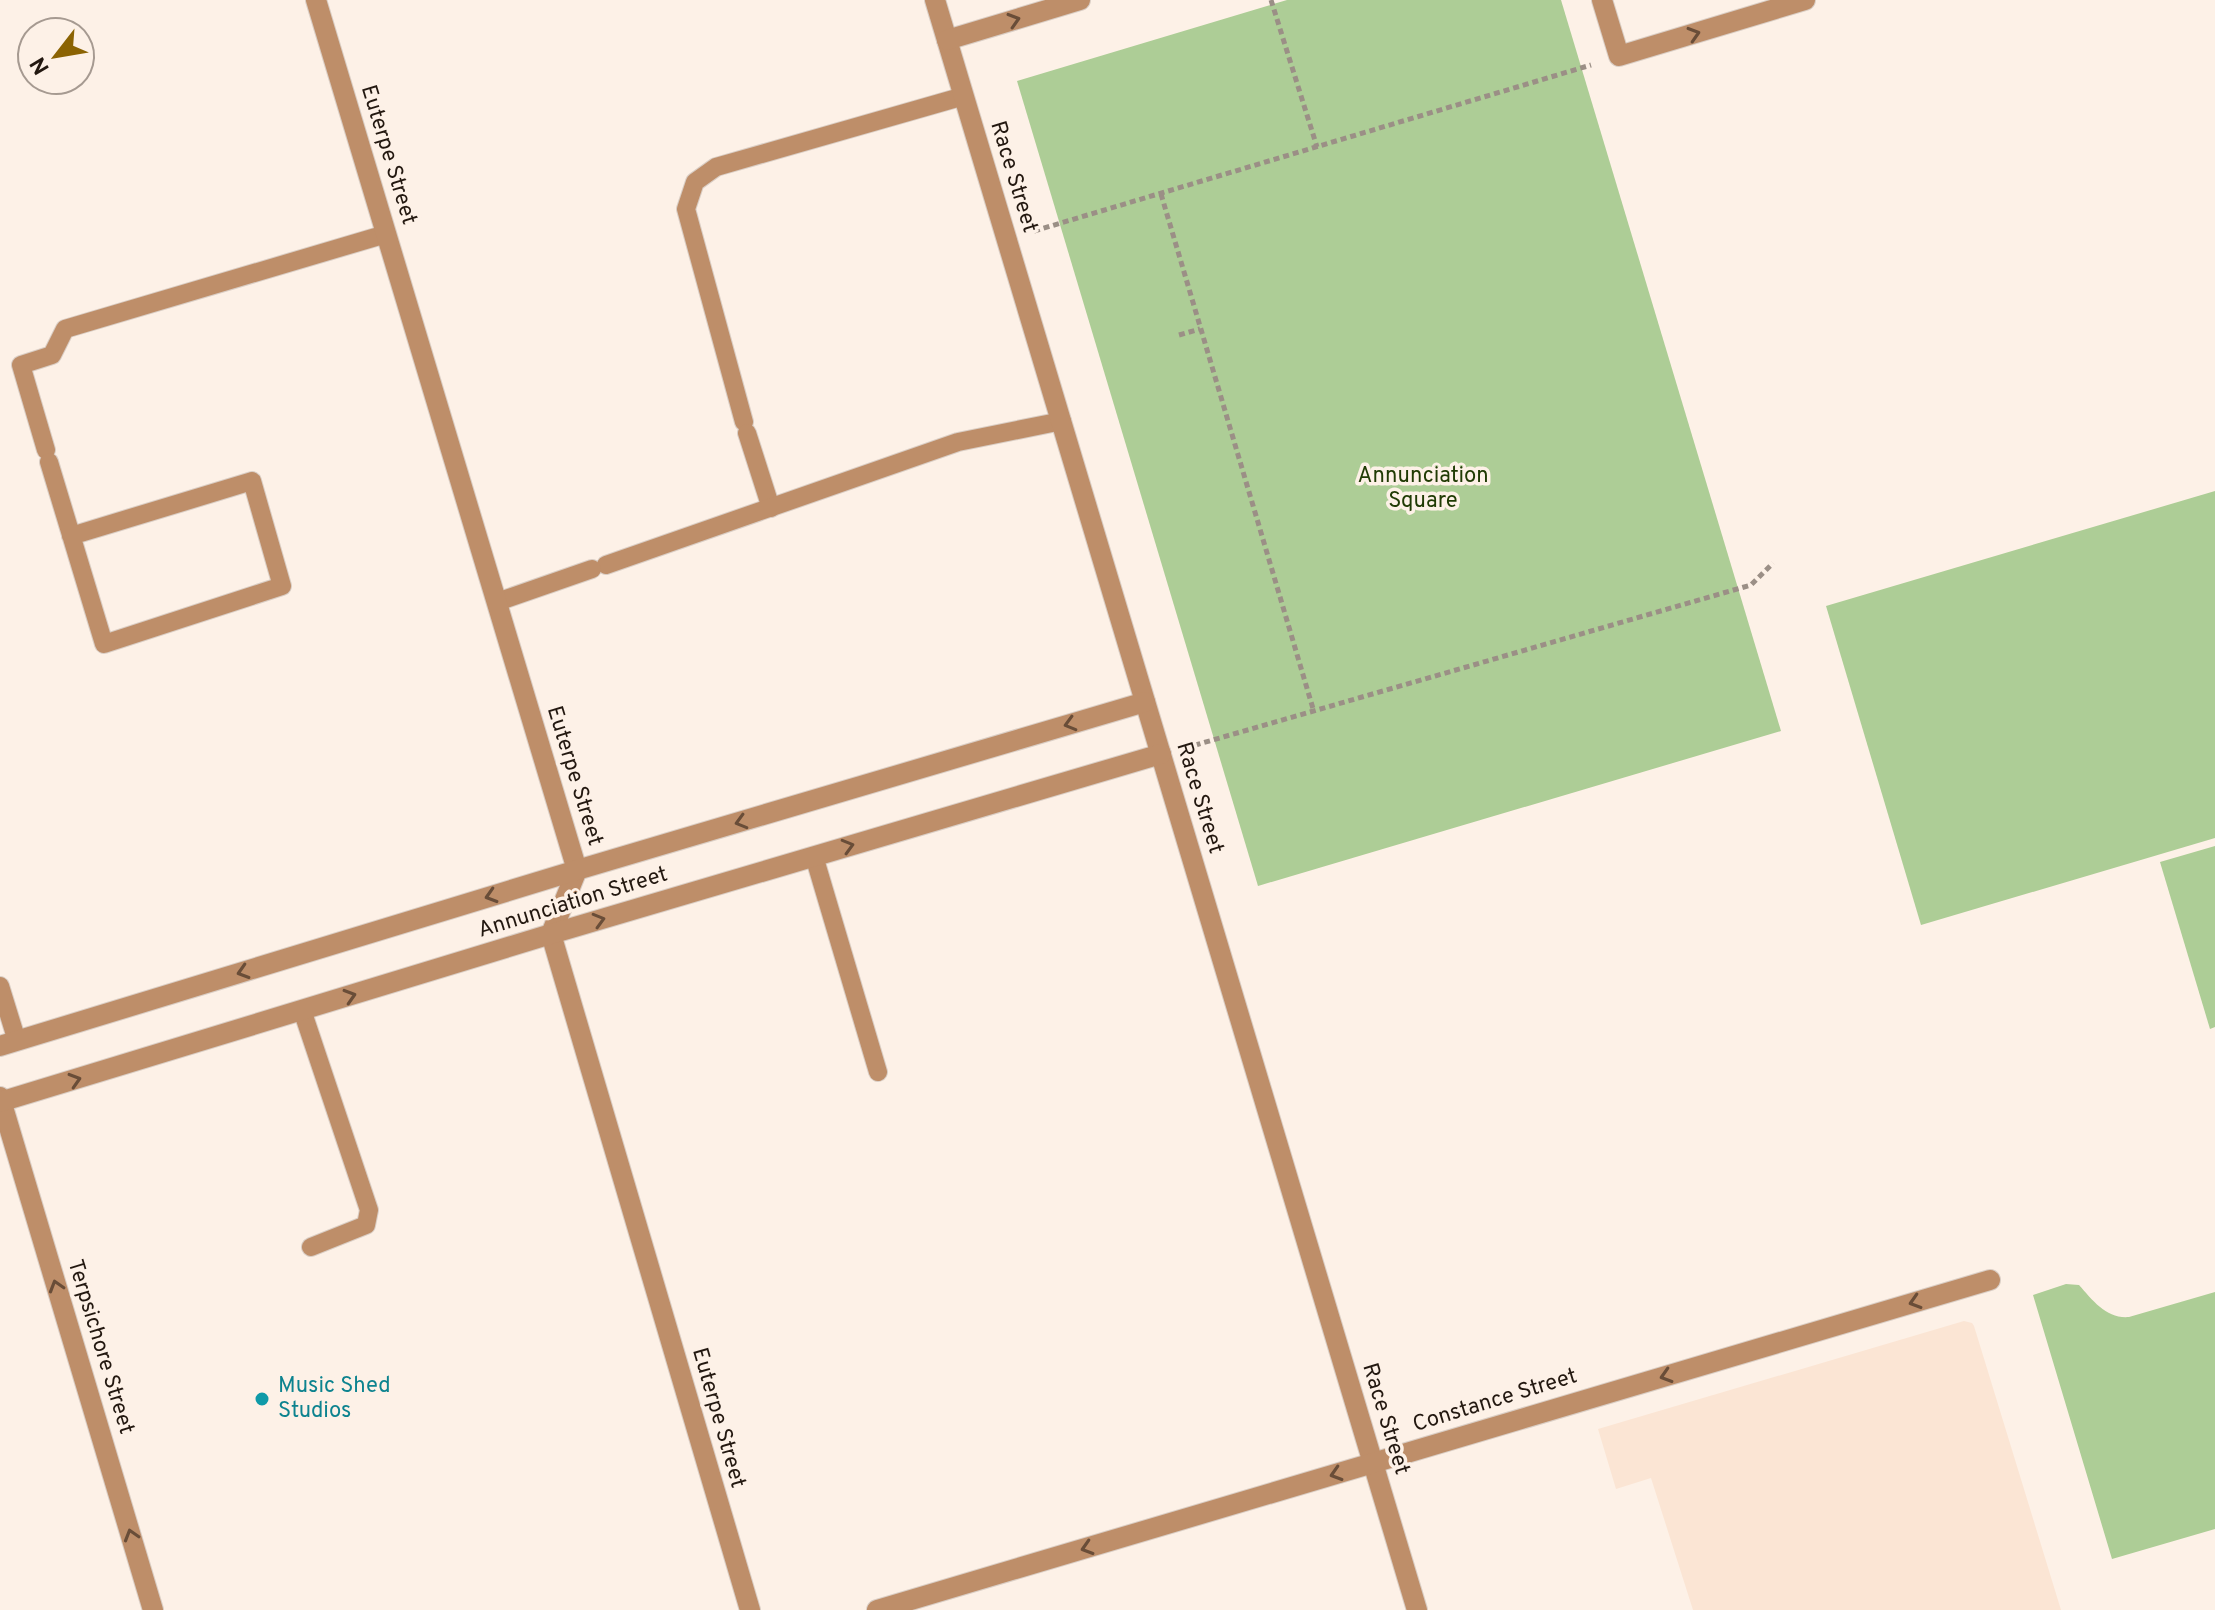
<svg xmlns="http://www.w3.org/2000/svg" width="2215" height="1610" font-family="Overpass,sans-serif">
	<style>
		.built { fill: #fbe5d4 }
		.green { fill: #adcd96 }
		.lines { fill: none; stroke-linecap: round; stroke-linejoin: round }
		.lane-casing { stroke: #dacec5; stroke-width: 20 }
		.street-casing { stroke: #dacec5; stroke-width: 22 }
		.path { stroke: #9b8f86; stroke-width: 5; stroke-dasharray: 6 4; stroke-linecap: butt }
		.lane { stroke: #be8e69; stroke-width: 18 }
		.street { stroke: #be8e69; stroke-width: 20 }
		.oneway { stroke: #694d38 }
		.culture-dot { fill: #0f9aa8; stroke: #fdf1e7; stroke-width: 3 }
		.labels { text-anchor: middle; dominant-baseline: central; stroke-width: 7; stroke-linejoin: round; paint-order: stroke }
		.street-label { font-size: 22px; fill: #231810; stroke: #fdf1e7 }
		.park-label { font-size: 22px; fill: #203b04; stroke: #fdf1e7 }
		.culture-label { font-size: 22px; fill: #0d838f; stroke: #fdf1e7; text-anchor: start }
	</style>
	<rect width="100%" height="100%" fill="#fdf1e7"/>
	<!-- built -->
	<polygon class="built" points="1964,1321 1972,1323 1974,1326 2061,1610 1693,1610 1651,1478 1616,1489 1598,1429"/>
	<!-- green -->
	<g class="green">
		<polygon points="1287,0 1561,0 1781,731 1258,886 1017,81"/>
		<polygon points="2215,491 2215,838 1921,925 1826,606"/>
		<polygon points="2215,846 2215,1027 2210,1029 2160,862"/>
		<path d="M2066,1284L2079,1285C2093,1301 2107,1319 2129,1317L2215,1292V1529L2112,1559L2033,1295Z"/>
	</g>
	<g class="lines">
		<!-- lane casing -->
		<g class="lane-casing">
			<g id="lane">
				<polyline points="744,422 686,209 695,182 716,167 964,96"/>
				<polyline points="747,433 771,508"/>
				<polyline points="46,450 21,365 52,355 65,329 386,234"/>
				<polyline points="49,462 104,644 282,586 252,481 71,536"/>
				<polyline points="606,565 958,442 1062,421"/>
				<polyline points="497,602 592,569"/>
				<polyline points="814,856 878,1072"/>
				<polyline points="0,986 17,1041"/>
				<polyline points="302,1010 369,1210 366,1225 311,1247"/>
			</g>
		</g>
		<!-- street casing -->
		<g class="street-casing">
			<g id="street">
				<polyline points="316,0 577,870 551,934 750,1610"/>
				<polyline points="935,0 1417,1610"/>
				<polyline points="1602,0 1619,56 1805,0"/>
				<polyline points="947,40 1080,0"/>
				<polyline points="0,1046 577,870 1145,702"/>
				<polyline points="0,1097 153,1610"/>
				<polyline points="0,1102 551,934 1161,754"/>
				<polyline points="877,1610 1990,1280"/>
			</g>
		</g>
		<!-- path -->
		<g class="path">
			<polyline points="1271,0 1317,147"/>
			<polyline points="1161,194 1314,712"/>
			<polyline points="1034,231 1591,65"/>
			<polyline points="1179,335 1200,329"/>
			<polyline points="1185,748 1751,585 1773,563"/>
		</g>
		<!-- lane -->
		<use href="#lane" class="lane"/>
		<!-- street -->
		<use href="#street" class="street"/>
	</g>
	<!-- one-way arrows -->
	<defs><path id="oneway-chevron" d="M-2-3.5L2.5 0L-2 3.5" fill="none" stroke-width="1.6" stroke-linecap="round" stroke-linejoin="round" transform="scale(2)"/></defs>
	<g class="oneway">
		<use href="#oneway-chevron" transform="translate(1014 20) rotate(-17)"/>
		<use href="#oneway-chevron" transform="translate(1694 34) rotate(-17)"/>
		<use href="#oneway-chevron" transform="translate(1070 724) rotate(164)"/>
		<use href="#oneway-chevron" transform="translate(741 822) rotate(164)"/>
		<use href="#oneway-chevron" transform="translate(848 846) rotate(-16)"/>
		<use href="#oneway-chevron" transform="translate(491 896) rotate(163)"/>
		<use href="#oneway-chevron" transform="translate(599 920) rotate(-16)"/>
		<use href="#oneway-chevron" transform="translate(243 972) rotate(163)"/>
		<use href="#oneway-chevron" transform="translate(350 996) rotate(-17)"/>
		<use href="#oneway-chevron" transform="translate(75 1080) rotate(-17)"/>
		<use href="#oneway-chevron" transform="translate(56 1286) rotate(-107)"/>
		<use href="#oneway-chevron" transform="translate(1915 1302) rotate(163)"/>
		<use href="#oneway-chevron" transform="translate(1666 1376) rotate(163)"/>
		<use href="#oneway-chevron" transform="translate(1336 1474) rotate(163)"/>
		<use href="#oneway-chevron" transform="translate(131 1535) rotate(-107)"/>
		<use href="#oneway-chevron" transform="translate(1087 1548) rotate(163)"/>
	</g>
	<!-- markers -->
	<circle class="culture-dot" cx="262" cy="1399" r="8"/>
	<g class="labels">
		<!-- street labels -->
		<g class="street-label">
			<text transform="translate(388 155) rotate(73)">Euterpe Street</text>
			<text transform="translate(1013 177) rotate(73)">Race Street</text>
			<text transform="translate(574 776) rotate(73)">Euterpe Street</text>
			<text transform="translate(1199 798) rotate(73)">Race Street</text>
			<text transform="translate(573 903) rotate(-17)">Annunciation Street</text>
			<text transform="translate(100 1347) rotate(73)">Terpsichore Street</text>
			<text transform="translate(1495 1401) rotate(-17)">Constance Street</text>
			<text transform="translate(718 1418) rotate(74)">Euterpe Street</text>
			<text transform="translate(1385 1419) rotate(73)">Race Street</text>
		</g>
		<!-- park labels -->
		<g class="park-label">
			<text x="1423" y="476">Annunciation<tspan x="1423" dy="25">Square</tspan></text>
		</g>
		<!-- culture labels -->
		<g class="culture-label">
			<text x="278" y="1386">Music Shed<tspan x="278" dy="25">Studios</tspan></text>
		</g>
	</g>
	<!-- north arrow -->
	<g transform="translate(56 56) rotate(239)"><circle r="38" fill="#fdf1e7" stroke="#a69a91" stroke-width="2"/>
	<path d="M0-6L14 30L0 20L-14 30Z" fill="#8b6303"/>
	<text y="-12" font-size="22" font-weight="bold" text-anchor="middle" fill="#231810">N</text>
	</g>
</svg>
